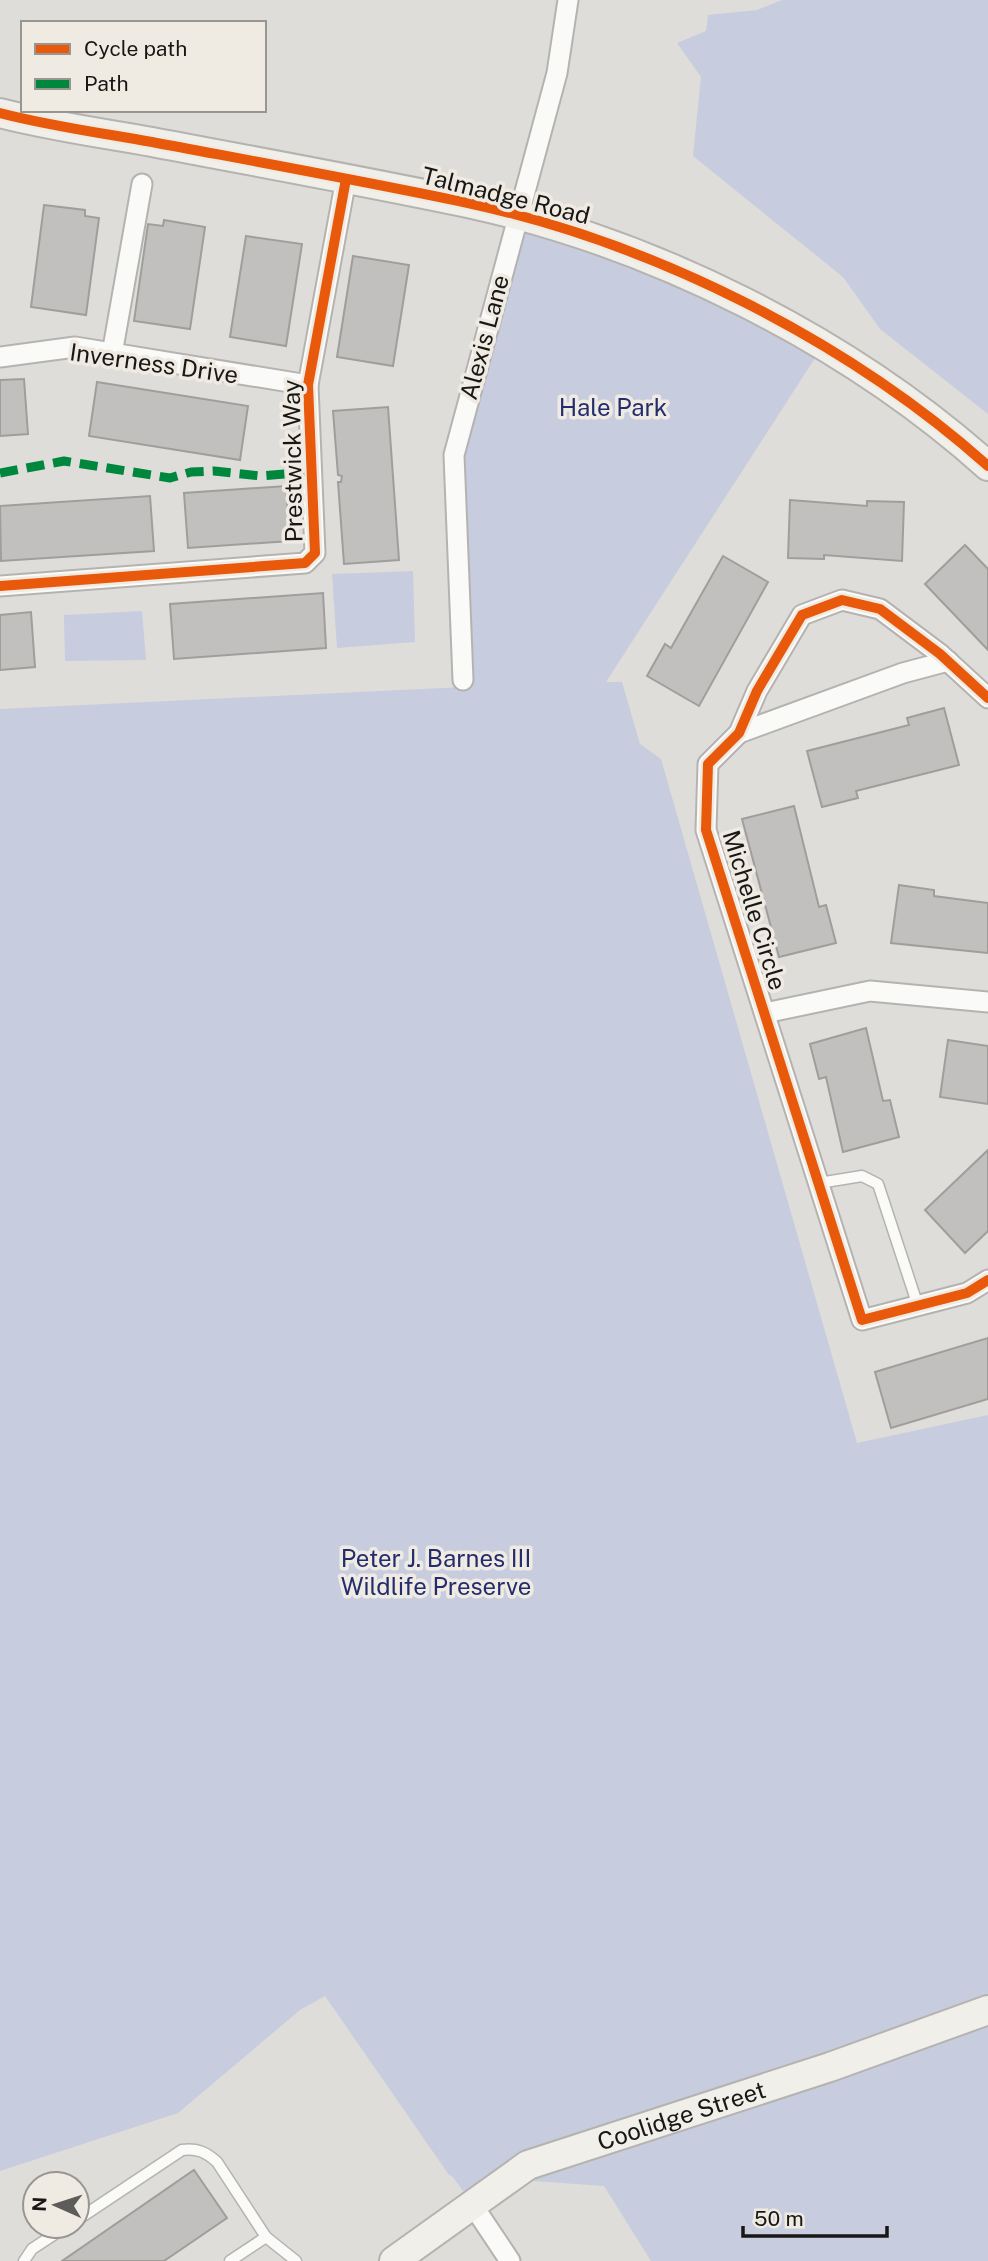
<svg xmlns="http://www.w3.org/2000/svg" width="988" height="2261" font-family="'Public Sans',sans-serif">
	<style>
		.green { fill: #c7ccde }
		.building { fill: #c2c0be; stroke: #a09e9b; stroke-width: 2 }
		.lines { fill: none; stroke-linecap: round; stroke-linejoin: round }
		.lane-casing { stroke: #b5b3b0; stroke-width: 13 }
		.street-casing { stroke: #b5b3b0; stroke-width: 23 }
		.secondary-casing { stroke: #b5b3b0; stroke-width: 32 }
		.lane { stroke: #fafaf9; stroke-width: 10 }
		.street { stroke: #fafaf9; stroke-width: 19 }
		.secondary { stroke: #f1efea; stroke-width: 28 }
		.quiet { stroke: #00873e; stroke-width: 9; stroke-dasharray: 18 9; stroke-linecap: butt }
		.cycleway-casing { stroke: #efebe3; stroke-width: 15 }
		.cycleway { stroke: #e8590c; stroke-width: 10 }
		.labels { text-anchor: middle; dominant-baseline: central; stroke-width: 7; stroke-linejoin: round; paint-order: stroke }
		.street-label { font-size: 24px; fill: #191715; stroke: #efebe3 }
		.park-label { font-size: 24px; fill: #232c6d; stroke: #efebe3 }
	</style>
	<rect width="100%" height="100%" fill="#dfddd9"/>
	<!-- green -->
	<g class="green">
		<polygon points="782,0 988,0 988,414 880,329 843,277 693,156 701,77 677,43 706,31 708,15 757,10"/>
		<polygon points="516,215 664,273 817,355 606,682 622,682 640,744 661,759 857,1443 988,1415 988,2261 651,2261 604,2186 504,2179 464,2192 452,2176 449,2175 325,1996 300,2010 178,2113 0,2171 0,709 463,687 453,482"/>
		<polygon points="413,571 415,642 337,648 332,574"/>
		<polygon points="142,611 146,660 65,661 64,615"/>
	</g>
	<!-- building -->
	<g class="building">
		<polygon points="44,205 85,210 85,216 99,218 86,315 31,307"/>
		<polygon points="164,220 205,227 190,329 134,321 148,224 163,226"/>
		<polygon points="246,236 302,244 286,346 230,337"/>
		<polygon points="353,256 409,265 393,366 337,357"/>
		<polygon points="24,379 28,434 0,436 0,380"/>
		<polygon points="97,382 248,406 240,460 89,436"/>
		<polygon points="388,407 399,560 344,564 338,482 341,482 342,476 338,475 333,411"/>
		<polygon points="286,486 290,541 188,548 184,493"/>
		<polygon points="150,496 154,551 1,561 0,506"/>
		<polygon points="790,500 867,506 867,501 904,502 902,561 824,555 824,559 788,558"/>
		<polygon points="965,545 988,569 988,650 925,584"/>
		<polygon points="723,556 768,582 699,706 647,676 665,644 671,648"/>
		<polygon points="323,593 326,648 174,659 170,604"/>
		<polygon points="31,612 35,667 0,670 0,615"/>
		<polygon points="944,708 959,765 856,791 858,798 822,807 807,751 909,725 907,718"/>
		<polygon points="794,806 819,907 826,905 836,943 779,957 742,819"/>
		<polygon points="899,885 934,890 934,896 988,903 988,953 891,943"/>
		<polygon points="866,1028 883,1101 890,1100 899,1137 843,1152 826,1077 819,1079 810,1044"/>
		<polygon points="948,1040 988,1046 988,1104 940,1097"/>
		<polygon points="988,1150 988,1231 965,1253 925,1210"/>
		<polygon points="988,1338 988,1399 891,1428 875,1372"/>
		<polygon points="194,2170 227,2218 164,2261 62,2261"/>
	</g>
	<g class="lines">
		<!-- lane casing -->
		<g class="lane-casing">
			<g id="lane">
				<polyline points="819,1183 862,1176 878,1184 918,1306"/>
				<path d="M77,2220L182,2150C197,2148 206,2152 217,2162L266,2237L296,2261"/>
				<polyline points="24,2261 32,2249 67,2226"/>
				<polyline points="230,2261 266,2237"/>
			</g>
		</g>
		<!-- street casing -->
		<g class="street-casing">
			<g id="street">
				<polyline points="112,354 142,184"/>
				<polyline points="0,357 75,347 308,385"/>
				<polyline points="0,586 305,563 315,553 308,385 346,179"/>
				<polyline points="463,680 454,455 557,73 568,0"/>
				<polyline points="988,698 940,654 880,609 842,600 802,615 757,691 739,733 708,764 706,830 862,1320 967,1293 988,1280"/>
				<polyline points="739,733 903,673 948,661"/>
				<polyline points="765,1013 870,991 988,1002"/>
				<polyline points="472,2204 510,2261"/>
			</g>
		</g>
		<!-- secondary casing -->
		<g class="secondary-casing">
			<g id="secondary">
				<path d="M0,113C50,126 102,133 152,142C258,162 363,181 468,203C653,243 847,340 988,466"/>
				<path id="s1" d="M394,2261L528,2165L830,2067L988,2010"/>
			</g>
		</g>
		<!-- lane -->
		<use href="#lane" class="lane"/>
		<!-- street -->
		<use href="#street" class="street"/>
		<!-- secondary -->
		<use href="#secondary" class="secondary"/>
		<!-- quiet -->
		<polyline class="quiet" points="0,473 64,461 170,478 191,472 214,471 261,476 310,472"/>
		<!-- cycleway casing -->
		<g class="cycleway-casing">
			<g id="cycleway">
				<path d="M0,113C50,126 102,133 152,142C258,162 363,181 468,203C653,243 847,340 988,466"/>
				<polyline points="0,586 305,563 315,553 308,385 346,179"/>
				<polyline points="988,698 940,654 880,609 842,600 802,615 757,691 739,733 708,764 706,830 862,1320 967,1293 988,1280"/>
			</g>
		</g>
		<!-- cycleway -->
		<use href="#cycleway" class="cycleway"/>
	</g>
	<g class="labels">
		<!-- street labels -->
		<g class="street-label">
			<text transform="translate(506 195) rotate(14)">Talmadge Road</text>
			<text transform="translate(484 337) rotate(-75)">Alexis Lane</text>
			<text transform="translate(154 363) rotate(8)">Inverness Drive</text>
			<text transform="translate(292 461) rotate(-91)">Prestwick Way</text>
			<text transform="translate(755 910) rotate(73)">Michelle Circle</text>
			<text stroke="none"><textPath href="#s1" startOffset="326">Coolidge Street</textPath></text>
		</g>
		<!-- park labels -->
		<g class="park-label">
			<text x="613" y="407">Hale Park</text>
			<text x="436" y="1558">Peter J. Barnes III<tspan x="436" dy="28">Wildlife Preserve</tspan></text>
		</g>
	</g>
	<!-- legend -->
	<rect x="21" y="21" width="245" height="91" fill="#efebe3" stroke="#999691" stroke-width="2"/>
	<rect x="35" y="44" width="35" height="10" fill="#e8590c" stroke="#999691" stroke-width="2"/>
	<text x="84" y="56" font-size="21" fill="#191715">Cycle path</text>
	<rect x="35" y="79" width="35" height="10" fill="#00873e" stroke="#999691" stroke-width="2"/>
	<text x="84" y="91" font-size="21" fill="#191715">Path</text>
	<!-- north arrow -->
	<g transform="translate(56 2205) rotate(273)"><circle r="33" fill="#efebe3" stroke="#999691" stroke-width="2"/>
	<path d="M0-5L12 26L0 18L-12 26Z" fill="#5e5c5a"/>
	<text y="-10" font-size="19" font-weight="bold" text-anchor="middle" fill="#191715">N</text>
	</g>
	<!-- scale -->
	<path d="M743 2226v10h144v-10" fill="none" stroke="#191715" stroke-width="3.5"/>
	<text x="754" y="2226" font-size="21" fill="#191715" stroke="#efebe3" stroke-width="5" paint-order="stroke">50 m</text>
</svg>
